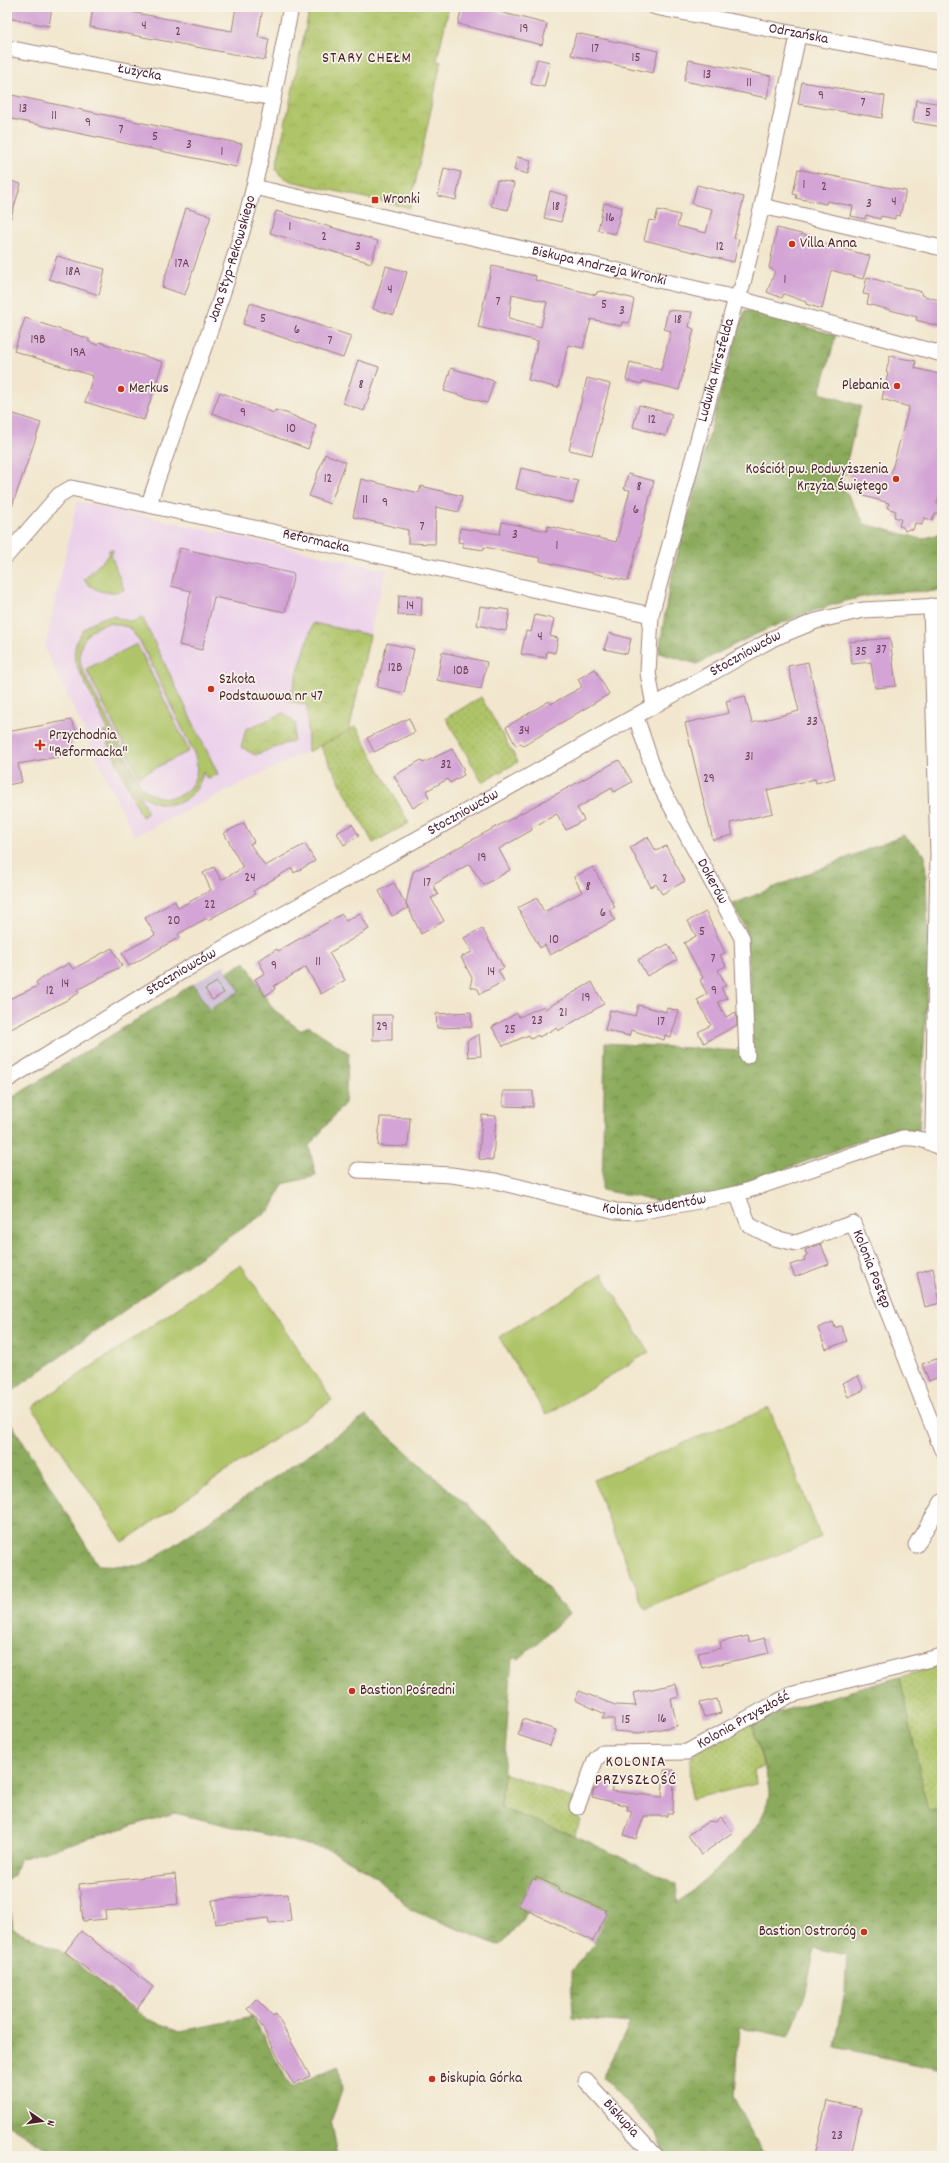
<svg xmlns="http://www.w3.org/2000/svg" width="949" height="2163" font-family="Dekko,sans-serif">
	<style>
		.built { fill: #ecd1eb }
		.industrial { fill: #cbbfd5 }
		.grass { fill: url(#grass-dots); stroke: #7c724a }
		.forest { fill: url(#forest-crowns); stroke: #6a6444 }
		.park { fill: url(#park-crowns); stroke: #7c724a }
		.garden { fill: #afc468; stroke: #7c724a; fill-rule: evenodd }
		.building { fill: #d3a4d5; fill-rule: evenodd }
		.lines { fill: none; stroke-linecap: round; stroke-linejoin: round }
		.street-casing { stroke: #9e837c; stroke-width: 17 }
		.street { stroke: #fff; stroke-width: 15 }
		.poi-dot { fill: #c8321e; stroke: #f7f3e8; stroke-width: 1.5 }
		.labels { text-anchor: middle; dominant-baseline: central; stroke-width: 3.5; stroke-linejoin: round; paint-order: stroke }
		.number-label { font-size: 13px; fill: #6c4056 }
		.street-label { font-size: 15px; fill: #4a1f2b; stroke: #f7f3e8 }
		.poi-label { font-size: 15px; fill: #4a1f2b; stroke: #f7f3e8; text-anchor: start }
		.neighbourhood-label { font-size: 16px; letter-spacing: 1px; fill: #4a1f2b; stroke: #f7f3e8 }
	</style>
	<defs>
		<pattern id="grass-dots" width="8" height="8" patternUnits="userSpaceOnUse"><rect width="8" height="8" fill="#afc468"/><path d="M2 2h.1M6 6h.1" fill="none" stroke="#98a85a" stroke-width="1.8" stroke-linecap="round"/></pattern>
		<pattern id="forest-crowns" width="20" height="18" patternUnits="userSpaceOnUse"><rect width="20" height="18" fill="#8baa5c"/><path d="M2 6a3 3 0 1 1 6 0M12 15a3 3 0 1 1 6 0" fill="none" stroke="#748a4c"/></pattern>
		<pattern id="park-crowns" width="20" height="18" patternUnits="userSpaceOnUse"><rect width="20" height="18" fill="#afc468"/><path d="M2 6a3 3 0 1 1 6 0M12 15a3 3 0 1 1 6 0" fill="none" stroke="#98a85a"/></pattern>
	</defs>
	<rect width="100%" height="100%" fill="#f7f3e8"/>
	<filter id="ink" filterUnits="userSpaceOnUse"><feTurbulence type="fractalNoise" baseFrequency=".025" numOctaves="2"/><feDisplacementMap in="SourceGraphic" scale="8" xChannelSelector="R" yChannelSelector="G"/><feConvolveMatrix kernelMatrix="1 2 1 2 8 2 1 2 1" color-interpolation-filters="sRGB"/></filter>
	<filter id="wash" filterUnits="userSpaceOnUse"><feTurbulence type="fractalNoise" baseFrequency=".012" numOctaves="4" result="noise"/><feDisplacementMap in="SourceGraphic" scale="16" xChannelSelector="R" yChannelSelector="G"/><feGaussianBlur stdDeviation="0.9" result="paint"/><feColorMatrix in="noise" values="0 0 0 0 0 0 0 0 0 0 0 0 0 0 0 0 0 1.4 0 .05"/><feComposite in="paint" operator="in"/></filter>
	<g filter="url(#wash)">
		<rect width="100%" height="100%" fill="#f2e7ce"/>
		<!-- built -->
		<polygon class="built" points="77,501 387,570 376,608 349,731 134,836 45,648"/>
		<!-- industrial -->
		<polygon class="industrial" points="224,965 240,991 209,1010 193,984"/>
		<!-- grass -->
		<g class="grass">
			<polygon points="481,697 518,762 482,782 446,718"/>
			<polygon points="356,726 409,823 373,843 320,746"/>
			<polygon points="942,1665 942,1809 928,1812 900,1677"/>
			<polygon points="751,1720 763,1766 754,1770 756,1784 691,1799 690,1759 694,1753"/>
			<polygon points="504,1773 576,1800 571,1813 581,1820 574,1836 501,1808"/>
		</g>
		<!-- forest -->
		<g class="forest">
			<path d="M745,310L836,335L820,393L861,406L841,484L865,524L922,539L942,533V591C919,592 894,591 872,595C808,608 753,634 697,664L659,653L669,587L728,364Z"/>
			<polygon points="903,835 925,855 929,960 919,1131 868,1138 712,1197 669,1203 602,1190 605,1043 741,1051 753,1023 746,930 733,904"/>
			<polygon points="245,962 273,1009 300,1030 309,1026 349,1053 345,1103 309,1146 316,1176 283,1184 271,1209 172,1276 7,1395 7,1101 193,984 209,1010 240,991 228,972"/>
			<path d="M7,1416L98,1565L142,1566L366,1416L479,1516L522,1557L569,1614L519,1659L512,1658L501,1808L585,1840L676,1884L678,1903C706,1878 765,1834 769,1795C770,1780 755,1737 751,1720L900,1677L928,1811L942,1809V2070L835,2047L845,1991L847,1955L815,1948L805,1996L789,2037L739,2027L734,2097L764,2156H666L657,2134L603,2078L630,2023L573,2018L571,1971L596,1942L529,1911L500,1946L411,1910L374,1875L330,1850L175,1813L19,1859L14,1876L7,1880Z"/>
			<polygon points="7,1910 11,1913 13,1929 59,1950 147,2019 180,2031 253,2017 291,2087 339,2066 342,2089 331,2123 337,2156 58,2156 7,2124"/>
		</g>
		<!-- park -->
		<g class="park">
			<polygon points="310,7 449,7 437,60 441,62 410,208 291,181 280,175 276,168"/>
			<polygon points="313,623 370,635 349,731 308,752 307,705 289,701"/>
			<polygon points="284,713 296,724 293,741 255,755 241,747 246,729"/>
		</g>
		<!-- garden -->
		<g class="garden">
			<path d="M112,549L113,552L111,555L124,590C108,595 95,592 84,580L109,554V550Z"/>
			<path d="M113,616L131,622L142,617L218,774L207,779L203,772C196,806 164,813 139,793L75,662C72,636 87,619 113,616ZM110,623L128,627L140,641L194,753C207,788 171,812 142,788L82,669C75,645 86,627 110,623Z"/>
			<polygon points="137,644 189,751 139,776 86,669"/>
			<polygon points="106,731 138,796 140,796 148,813 142,817 103,732"/>
			<polygon points="241,1265 332,1400 123,1542 32,1407"/>
			<polygon points="602,1274 649,1352 546,1415 499,1337"/>
			<polygon points="769,1408 821,1537 645,1609 593,1480"/>
		</g>
		<g id="blocks">
			<!-- building -->
			<g class="building">
				<polygon points="7,7 52,7 49,26 7,18"/>
				<polygon points="93,7 104,7 232,31 236,7 263,7 258,37 269,39 265,60 90,27"/>
				<polygon points="462,7 480,7 547,24 542,45 458,24"/>
				<polygon points="576,33 658,51 653,73 571,55"/>
				<polygon points="537,59 550,62 544,87 531,84"/>
				<polygon points="689,60 771,76 767,98 684,81"/>
				<polygon points="802,82 885,96 882,118 798,104"/>
				<polygon points="7,94 242,144 236,167 7,118"/>
				<polygon points="916,100 942,104 942,127 913,122"/>
				<polygon points="517,157 531,160 528,174 514,170"/>
				<polygon points="444,168 461,172 456,200 438,196"/>
				<polygon points="798,169 906,191 900,216 895,215 895,219 881,216 880,219 866,215 865,219 851,216 853,206 827,201 826,204 796,198 797,195 793,194"/>
				<polygon points="7,180 21,184 10,220 7,219"/>
				<polygon points="497,180 514,183 508,210 491,206"/>
				<polygon points="697,185 744,197 734,238 739,239 734,262 644,240 649,220 655,221 658,210 680,215 677,226 706,233 712,209 692,204"/>
				<polygon points="550,191 568,196 561,222 544,218"/>
				<polygon points="604,203 622,207 615,234 598,230"/>
				<polygon points="186,208 211,216 185,295 162,287"/>
				<polygon points="276,211 378,241 371,263 270,233"/>
				<polygon points="777,228 813,237 812,240 870,256 863,279 831,270 822,309 806,304 806,302 784,294 782,298 767,292 775,271 769,268"/>
				<polygon points="57,256 105,269 99,295 49,279"/>
				<polygon points="386,266 407,272 394,315 373,309"/>
				<path d="M492,266L536,276L535,280L596,295L597,292L602,291L631,298L634,300L629,323L622,322L621,326L591,319L583,348L568,345L558,388L528,380L538,341L478,327ZM512,294L547,302L541,327L509,318Z"/>
				<polygon points="867,277 922,292 921,295 942,301 942,327 916,320 917,317 867,304 869,295 863,294"/>
				<polygon points="250,303 351,336 343,358 243,324"/>
				<polygon points="668,310 692,312 689,327 694,329 679,390 643,381 642,384 626,380 630,362 661,370 671,331 664,329"/>
				<polygon points="25,318 89,339 89,342 98,345 99,342 163,362 144,420 85,402 93,376 14,351"/>
				<polygon points="890,356 916,361 915,368 942,375 942,483 937,503 941,510 934,515 932,520 924,518 922,525 915,523 913,530 909,529 905,531 903,527 899,526 901,519 894,517 896,511 887,508 889,503 860,495 848,474 862,466 891,473 909,407 882,399 888,373 886,372"/>
				<polygon points="358,360 379,367 364,411 343,403"/>
				<polygon points="451,368 494,381 487,403 444,391"/>
				<polygon points="587,378 610,384 592,455 569,450"/>
				<polygon points="220,392 274,413 275,410 289,414 316,426 308,449 212,413"/>
				<polygon points="639,405 672,414 666,436 633,427"/>
				<polygon points="11,413 41,423 9,515 7,515 7,425"/>
				<polygon points="325,454 346,462 330,504 309,496"/>
				<polygon points="521,468 578,481 573,503 516,489"/>
				<polygon points="628,474 654,481 628,581 540,561 541,558 484,547 484,550 463,547 463,543 458,542 460,528 500,534 502,522 547,531 548,526 616,542 630,490 624,489"/>
				<polygon points="361,479 419,493 421,486 462,496 459,512 436,507 435,544 408,543 408,530 353,517"/>
				<polygon points="180,548 294,574 285,612 214,597 202,650 179,645 191,591 171,586"/>
				<polygon points="399,595 422,597 421,616 398,615"/>
				<polygon points="480,606 510,610 506,631 477,625"/>
				<polygon points="535,615 554,619 550,636 558,638 555,653 547,651 546,658 521,654 526,631 531,632"/>
				<polygon points="609,633 631,639 627,654 604,649"/>
				<polygon points="890,638 896,686 875,688 871,662 852,664 849,642"/>
				<polygon points="387,643 414,649 404,693 377,687"/>
				<polygon points="442,652 487,662 481,689 437,680"/>
				<polygon points="808,662 835,778 816,783 815,779 767,790 773,813 730,823 733,835 713,840 685,723 729,713 726,701 745,696 752,723 799,711 788,666"/>
				<polygon points="595,669 609,694 523,746 521,743 516,746 506,727 549,701 551,704 582,687 578,679"/>
				<polygon points="409,718 415,732 374,752 367,738"/>
				<polygon points="71,720 78,735 71,736 74,754 18,764 22,782 7,785 7,732"/>
				<polygon points="452,749 464,770 462,771 464,775 450,783 448,779 426,791 429,798 413,808 394,776 421,760 423,763"/>
				<polygon points="619,760 632,782 614,792 612,788 577,808 584,820 566,830 557,814 531,828 532,830 499,849 510,870 484,885 469,864 433,885 438,895 431,898 444,921 421,934 406,903 413,872"/>
				<polygon points="244,823 254,842 250,844 265,866 305,844 315,861 294,873 292,868 253,891 255,894 208,920 207,918 178,934 180,937 129,966 122,953 155,935 145,918 175,901 178,908 211,890 203,873 214,867 221,880 243,868 224,833"/>
				<polygon points="352,824 359,836 344,845 337,833"/>
				<polygon points="648,837 656,851 666,846 685,881 662,894 656,884 651,887 630,847"/>
				<polygon points="593,867 615,907 609,910 615,920 550,955 545,945 540,948 518,908 537,898 544,912 582,892 574,877"/>
				<polygon points="394,883 408,908 392,916 379,891"/>
				<polygon points="706,912 725,953 720,955 726,966 718,970 726,985 721,988 727,998 718,1002 726,1017 736,1012 737,1025 704,1043 698,1032 711,1025 697,1000 707,994 700,980 703,978 684,943 696,936 688,921"/>
				<polygon points="360,913 369,929 329,953 345,980 321,994 306,967 274,986 275,989 265,996 255,979 265,973 258,960 277,949 278,951 342,914 346,921"/>
				<polygon points="482,928 504,968 498,970 504,981 480,994 478,989 470,987 472,978 461,957 472,952 464,938"/>
				<polygon points="668,944 677,960 647,976 638,960"/>
				<polygon points="112,948 122,966 77,990 79,993 65,1001 7,1031 7,1000 38,986 36,982 69,963 73,969"/>
				<polygon points="217,982 224,993 212,1000 205,989"/>
				<polygon points="592,982 604,1004 558,1031 556,1028 539,1037 538,1035 531,1039 529,1035 503,1046 492,1027 517,1013 519,1017 544,1006 545,1009"/>
				<polygon points="638,1005 666,1012 667,1008 679,1011 671,1037 665,1035 664,1040 631,1030 629,1036 605,1030 610,1010 635,1016"/>
				<polygon points="471,1012 472,1027 437,1028 436,1014"/>
				<rect x="373" y="1015" width="19" height="25"/>
				<polygon points="479,1034 481,1056 468,1057 467,1041"/>
				<polygon points="503,1091 533,1091 533,1107 503,1106"/>
				<polygon points="482,1115 496,1116 493,1160 479,1159"/>
				<polygon points="380,1117 410,1118 408,1147 378,1146"/>
				<polygon points="821,1244 829,1264 795,1277 790,1265 805,1260 804,1257 807,1255 805,1250"/>
				<polygon points="933,1268 940,1303 925,1307 917,1273"/>
				<polygon points="833,1322 835,1328 841,1326 847,1341 826,1349 818,1328"/>
				<polygon points="942,1357 942,1376 929,1381 922,1364"/>
				<polygon points="858,1376 864,1390 848,1397 842,1383"/>
				<polygon points="748,1636 749,1642 765,1638 769,1653 702,1668 698,1653 721,1648 720,1642"/>
				<polygon points="676,1684 679,1697 671,1699 677,1726 639,1733 614,1731 614,1719 602,1719 605,1714 575,1700 579,1691 615,1705 636,1706 633,1693"/>
				<polygon points="717,1699 721,1713 704,1717 700,1703"/>
				<polygon points="523,1719 556,1730 550,1746 518,1735"/>
				<polygon points="664,1770 674,1770 673,1813 667,1813 667,1816 644,1816 636,1839 624,1835 632,1811 627,1810 628,1806 592,1797 594,1789 597,1789 600,1779 614,1782 611,1791 662,1797"/>
				<polygon points="721,1817 733,1832 701,1855 688,1835 709,1821 715,1822"/>
				<polygon points="175,1874 178,1904 105,1911 106,1919 83,1921 79,1884"/>
				<polygon points="536,1877 559,1888 558,1890 606,1910 605,1912 607,1914 593,1941 518,1906 533,1878 536,1880"/>
				<polygon points="288,1894 291,1921 269,1923 268,1918 215,1924 212,1900"/>
				<polygon points="81,1931 153,1987 137,2008 65,1952"/>
				<polygon points="256,1999 273,2016 276,2014 310,2076 293,2084 257,2018 247,2009"/>
				<polygon points="827,2101 861,2108 851,2156 814,2156"/>
			</g>
		</g>
	</g>
	<g filter="url(#ink)">
		<use href="#blocks" fill-opacity="0" stroke="#9e837c" stroke-width="1"/>
		<g class="lines">
			<!-- street casing -->
			<g class="street-casing">
				<g id="street">
					<path id="s1" d="M655,7L942,62"/>
					<path id="s2" d="M7,48L273,98"/>
					<path id="s3" d="M254,187L736,298L942,354"/>
					<polyline points="762,206 942,248"/>
					<path id="s4" d="M149,504C179,413 215,324 242,232C263,158 276,82 291,7"/>
					<path id="s5" d="M7,555L59,495L71,488L651,615"/>
					<path id="s6" d="M654,706L648,673L651,615L736,298L742,287L762,206L798,36"/>
					<path id="s7" d="M636,717L657,780L742,938L747,1056"/>
					<path id="s8" d="M7,1080L181,972L774,638L816,621L863,610L942,606"/>
					<polyline points="930,1142 933,1130 938,854 931,606"/>
					<path id="s9" d="M358,1170L451,1175L495,1181L616,1211L638,1212L737,1194L902,1138C918,1137 929,1141 942,1149"/>
					<path id="s10" d="M737,1194L749,1225L774,1238L796,1243L853,1223L942,1450"/>
					<polyline points="916,1545 942,1502"/>
					<path id="s11" d="M577,1807L596,1759L602,1753L687,1752L790,1695L942,1656"/>
					<path id="s12" d="M586,2081L655,2156"/>
				</g>
			</g>
			<!-- street -->
			<use href="#street" class="street"/>
		</g>
	</g>
	<!-- markers -->
	<g class="poi-dot">
		<rect x="371" y="196" width="8" height="8" rx="2"/>
		<circle cx="792" cy="244" r="4"/>
		<circle cx="897" cy="386" r="4"/>
		<circle cx="121" cy="389" r="4"/>
		<circle cx="896" cy="479" r="4"/>
		<circle cx="211" cy="689" r="4"/>
		<path d="M38 739h4v4h4v4h-4v4h-4v-4h-4v-4h4z"/>
		<circle cx="352" cy="1691" r="4"/>
		<circle cx="864" cy="1932" r="4"/>
		<circle cx="432" cy="2079" r="4"/>
	</g>
	<g class="labels">
		<!-- number labels -->
		<g class="number-label">
			<text x="144" y="26">4</text>
			<text x="524" y="29">19</text>
			<text x="178" y="32">2</text>
			<text x="595" y="49">17</text>
			<text x="636" y="58">15</text>
			<text x="707" y="75">13</text>
			<text x="749" y="83">11</text>
			<text x="821" y="96">9</text>
			<text x="863" y="103">7</text>
			<text x="23" y="109">13</text>
			<text x="928" y="113">5</text>
			<text x="54" y="116">11</text>
			<text x="88" y="123">9</text>
			<text x="121" y="130">7</text>
			<text x="155" y="137">5</text>
			<text x="189" y="145">3</text>
			<text x="222" y="152">1</text>
			<text x="804" y="185">1</text>
			<text x="824" y="187">2</text>
			<text x="894" y="202">4</text>
			<text x="869" y="204">3</text>
			<text x="556" y="207">18</text>
			<text x="610" y="218">16</text>
			<text x="290" y="227">1</text>
			<text x="324" y="237">2</text>
			<text x="358" y="247">3</text>
			<text x="720" y="247">12</text>
			<text x="182" y="264">17A</text>
			<text x="73" y="272">18A</text>
			<text x="785" y="280">1</text>
			<text x="390" y="290">4</text>
			<text x="498" y="302">7</text>
			<text x="604" y="305">5</text>
			<text x="622" y="311">3</text>
			<text x="263" y="319">5</text>
			<text x="678" y="320">18</text>
			<text x="297" y="330">6</text>
			<text x="38" y="340">19B</text>
			<text x="330" y="341">7</text>
			<text x="78" y="353">19A</text>
			<text x="361" y="385">8</text>
			<text x="243" y="413">9</text>
			<text x="652" y="420">12</text>
			<text x="291" y="429">10</text>
			<text x="328" y="479">12</text>
			<text x="639" y="487">8</text>
			<text x="365" y="500">11</text>
			<text x="385" y="503">9</text>
			<text x="636" y="510">6</text>
			<text x="422" y="527">7</text>
			<text x="515" y="535">3</text>
			<text x="557" y="546">1</text>
			<text x="410" y="606">14</text>
			<text x="540" y="637">4</text>
			<text x="881" y="650">37</text>
			<text x="861" y="652">35</text>
			<text x="395" y="668">12B</text>
			<text x="461" y="671">10B</text>
			<text x="812" y="722">33</text>
			<text x="524" y="731">34</text>
			<text x="749" y="757">31</text>
			<text x="446" y="765">32</text>
			<text x="709" y="779">29</text>
			<text x="482" y="858">19</text>
			<text x="250" y="878">24</text>
			<text x="665" y="879">2</text>
			<text x="427" y="883">17</text>
			<text x="588" y="887">8</text>
			<text x="210" y="905">22</text>
			<text x="603" y="913">6</text>
			<text x="174" y="921">20</text>
			<text x="702" y="932">5</text>
			<text x="554" y="940">10</text>
			<text x="713" y="959">7</text>
			<text x="318" y="962">11</text>
			<text x="274" y="966">9</text>
			<text x="491" y="972">14</text>
			<text x="65" y="984">14</text>
			<text x="50" y="991">12</text>
			<text x="714" y="991">9</text>
			<text x="586" y="998">19</text>
			<text x="563" y="1013">21</text>
			<text x="537" y="1021">23</text>
			<text x="661" y="1022">17</text>
			<text x="382" y="1027">29</text>
			<text x="510" y="1030">25</text>
			<text x="662" y="1719">16</text>
			<text x="626" y="1720">15</text>
			<text x="837" y="2136">23</text>
		</g>
		<!-- street labels -->
		<g class="street-label">
			<text stroke="none"><textPath href="#s1" startOffset="146">Odrzańska</textPath></text>
			<text stroke="none"><textPath href="#s2" startOffset="135">Łużycka</textPath></text>
			<text stroke="none"><textPath href="#s4" startOffset="259">Jana Styp-Rekowskiego</textPath></text>
			<text stroke="none"><textPath href="#s3" startOffset="354">Biskupa Andrzeja Wronki</textPath></text>
			<text stroke="none"><textPath href="#s6" startOffset="345">Ludwika Hirszfelda</textPath></text>
			<text stroke="none"><textPath href="#s5" startOffset="344">Reformacka</textPath></text>
			<text stroke="none"><textPath href="#s8" startOffset="853">Stoczniowców</textPath></text>
			<text stroke="none"><textPath href="#s8" startOffset="529">Stoczniowców</textPath></text>
			<text stroke="none"><textPath href="#s7" startOffset="182">Dokerów</textPath></text>
			<text stroke="none"><textPath href="#s8" startOffset="205">Stoczniowców</textPath></text>
			<text stroke="none"><textPath href="#s9" startOffset="301">Kolonia Studentów</textPath></text>
			<text stroke="none"><textPath href="#s10" startOffset="194">Kolonia Postęp</textPath></text>
			<text stroke="none"><textPath href="#s11" startOffset="210">Kolonia Przyszłość</textPath></text>
			<text stroke="none"><textPath href="#s12" startOffset="51">Biskupia</textPath></text>
		</g>
		<!-- poi labels -->
		<g class="poi-label">
			<text x="383" y="200">Wronki</text>
			<text x="800" y="244">Villa Anna</text>
			<text x="889" y="386" text-anchor="end">Plebania</text>
			<text x="129" y="389">Merkus</text>
			<text x="888" y="470" text-anchor="end">Kościół pw. Podwyższenia<tspan x="888" dy="17">Krzyża Świętego</tspan></text>
			<text x="219" y="680">Szkoła<tspan x="219" dy="17">Podstawowa nr 47</tspan></text>
			<text x="49" y="736">Przychodnia<tspan x="49" dy="17">"Reformacka"</tspan></text>
			<text x="360" y="1691">Bastion Pośredni</text>
			<text x="856" y="1932" text-anchor="end">Bastion Ostroróg</text>
			<text x="440" y="2079">Biskupia Górka</text>
		</g>
		<!-- neighbourhood labels -->
		<g class="neighbourhood-label">
			<text x="367" y="58">STARY CHEŁM</text>
			<text x="636" y="1762">KOLONIA<tspan x="636" dy="18">PRZYSZŁOŚĆ</tspan></text>
		</g>
	</g>
	<!-- margin -->
	<rect width="949" height="2163" fill="none" stroke="#f7f3e8" stroke-width="24"/>
	<!-- north arrow -->
	<g transform="translate(42 2121) rotate(103)" stroke="#f7f3e8" stroke-width="3" paint-order="stroke">
	<path d="M0-3L7 15L0 10L-7 15Z" fill="#4a1f2b"/>
	<text y="-6" font-size="11" font-weight="bold" text-anchor="middle" fill="#4a1f2b">N</text>
	</g>
</svg>
